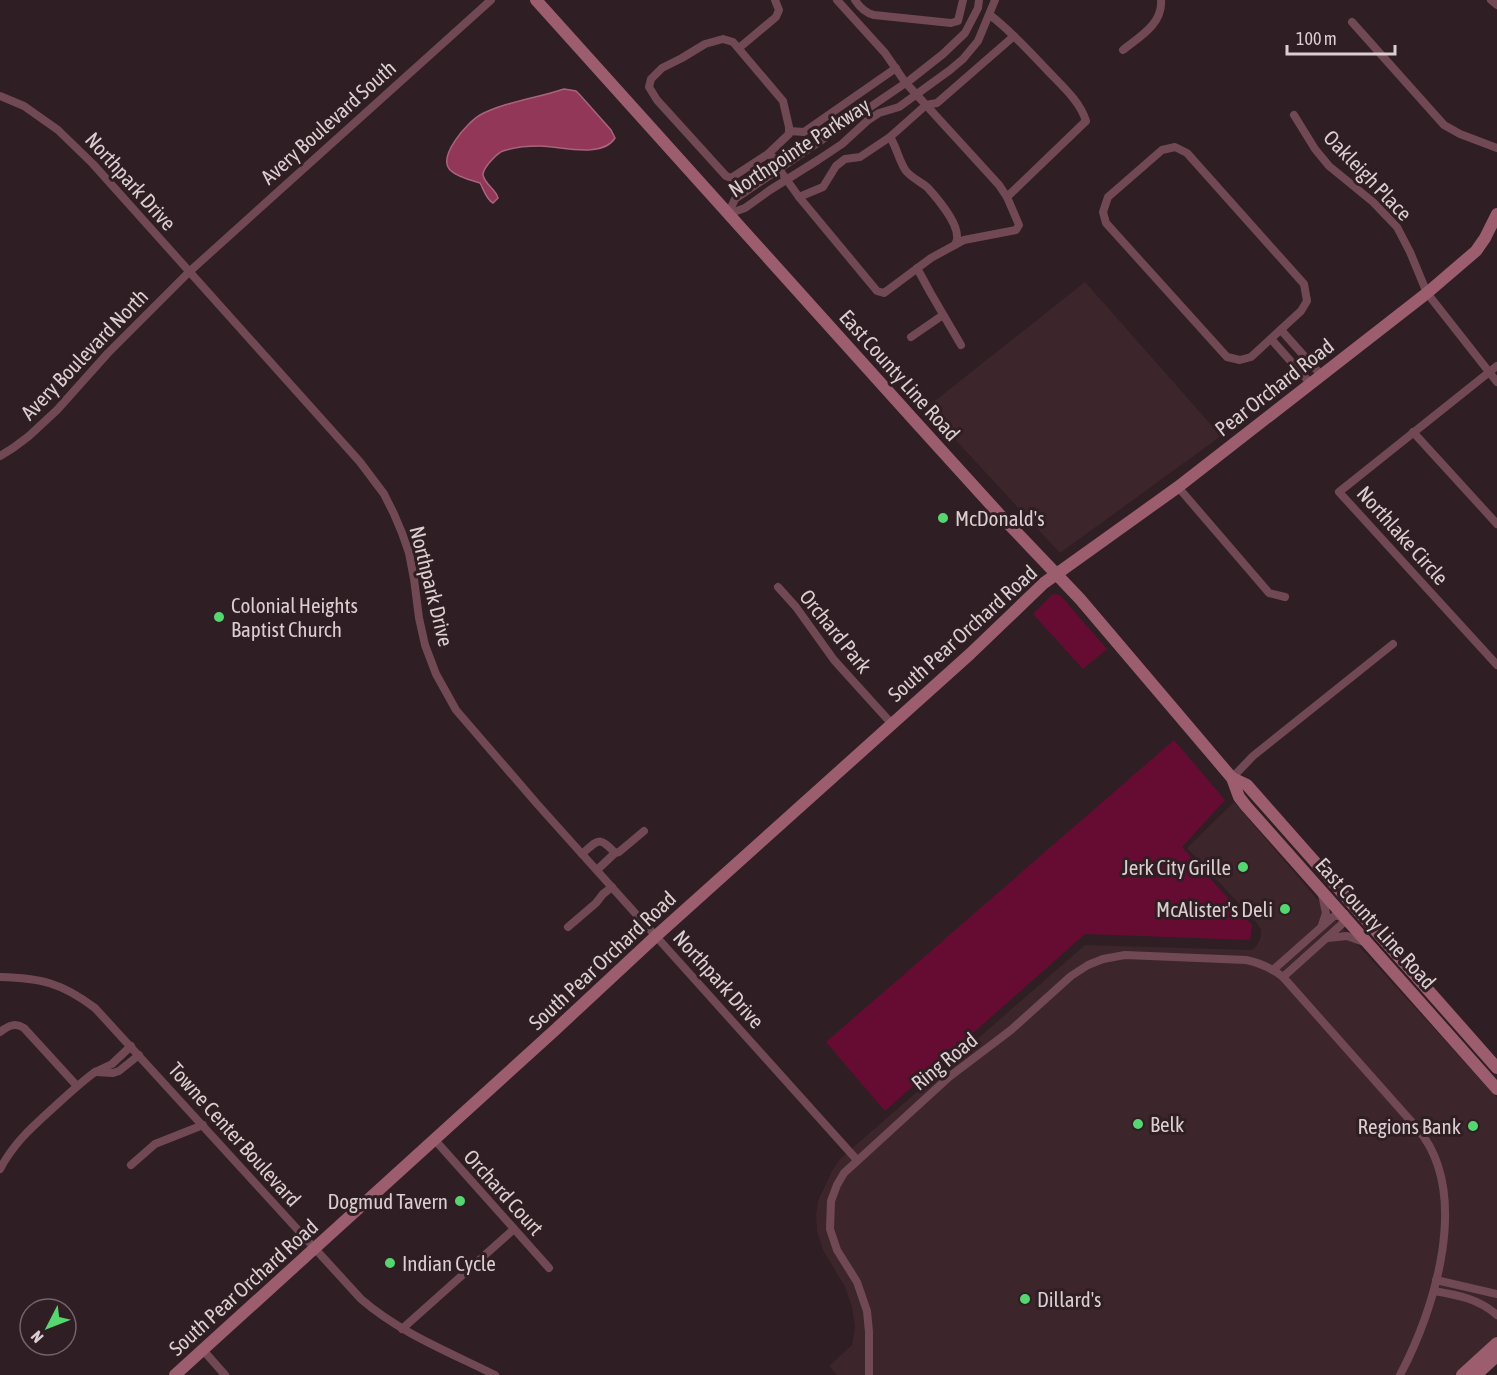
<svg xmlns="http://www.w3.org/2000/svg" width="1497" height="1375" font-family="'Asap Condensed',sans-serif">
	<style>
		.built { fill: #3d252c }
		.green { fill: #660c33 }
		.water { fill: #923757; stroke: #a8647c; stroke-width: 1.5 }
		.lines { fill: none; stroke-linecap: round; stroke-linejoin: round }
		.street { stroke: #714954; stroke-width: 8 }
		.secondary { stroke: #9c5d6f; stroke-width: 12 }
		.poi-dot { fill: #56d671; stroke: #2f1e23; stroke-width: 2 }
		.labels { text-anchor: middle; dominant-baseline: central; stroke-width: 6; stroke-linejoin: round; paint-order: stroke }
		.street-label { font-size: 21px; fill: #daced1; stroke: #2f1e23 }
		.poi-label { font-size: 21px; fill: #daced1; stroke: #2f1e23; text-anchor: start }
	</style>
	<rect width="100%" height="100%" fill="#2f1e23"/>
	<!-- built -->
	<g class="built">
		<polygon points="1085,282 1221,436 1060,553 926,408"/>
		<polygon points="1234,802 1330,914 1497,1098 1497,1336 1455,1375 837,1375 829,1366 852,1345 855,1327 852,1307 845,1287 823,1250 817,1231 816,1215 818,1201 832,1171 840,1159 1085,945 1252,950 1256,947 1261,937 1261,930 1257,923 1187,848"/>
	</g>
	<!-- green -->
	<g class="green">
		<polygon points="1053,594 1060,595 1107,649 1083,669 1033,614"/>
		<polygon points="1174,740 1225,800 1182,847 1252,925 1250,940 1085,934 885,1111 826,1042"/>
	</g>
	<!-- water -->
	<path class="water" d="M564,89L576,91L580,95L611,130L615,138C602,159 560,146 540,146C528,146 514,147 503,151C497,153 493,159 489,163C486,167 483,170 483,175C485,185 496,189 498,198L493,203C486,199 484,190 480,183C470,180 457,177 450,170C437,156 468,122 480,115C504,102 538,98 564,89Z"/>
	<g class="lines">
		<!-- street -->
		<g class="street">
			<polyline points="837,0 885,53 905,82 999,185 1007,197"/>
			<path d="M855,0C860,8 865,13 874,15L951,23L958,21L963,0"/>
			<polyline points="1491,0 1497,5"/>
			<polyline points="1352,22 1444,125 1460,134 1497,148"/>
			<polyline points="739,48 776,17 779,10 775,0"/>
			<path d="M1123,50C1139,37 1163,24 1161,0"/>
			<polyline points="0,96 24,106 58,130 93,164 360,462 384,494 394,514 402,533 409,553 414,579 419,618 425,645 436,674 456,710 538,805 857,1160"/>
			<polyline points="1294,115 1315,149 1329,166 1373,202 1397,227 1410,252 1427,293 1497,382"/>
			<polyline points="789,131 804,132 896,68"/>
			<path d="M890,137C897,148 899,161 906,171C912,178 921,182 928,188C937,198 957,222 957,236C958,239 956,242 955,245"/>
			<polygon points="1175,147 1187,153 1304,284 1307,301 1301,311 1251,357 1240,360 1227,357 1106,223 1103,212 1108,197 1162,150"/>
			<path d="M768,154L789,134V127L783,101L733,42L723,39L705,44L682,58L662,68L651,79L649,87L657,100L726,176L731,178L768,154L774,158L779,169L799,197L877,291L884,293L931,258L964,240L1016,230L1019,225L1007,197L1086,121C1080,101 1061,85 1047,70C1029,51 1011,31 990,15"/>
			<polyline points="799,197 823,187 836,166 845,159 860,157 890,137 926,105 937,103 1014,36"/>
			<polyline points="728,214 745,208 770,190 818,160 842,144 867,121 879,113 899,107 950,70 963,59 978,41 995,0"/>
			<polyline points="728,214 735,199 910,80 943,54 965,33 978,8 979,0"/>
			<polyline points="917,268 930,292 961,345"/>
			<polyline points="1281,330 1321,375"/>
			<polyline points="911,337 943,315"/>
			<polyline points="1271,339 1311,384"/>
			<polyline points="1497,366 1339,492 1497,665"/>
			<polyline points="1413,432 1497,524"/>
			<polyline points="0,456 13,448 29,436 57,410 108,353 189,272 491,0"/>
			<polyline points="1178,487 1269,593 1285,597"/>
			<polyline points="778,587 796,607 834,660 891,723"/>
			<polyline points="1232,778 1253,756 1393,644"/>
			<path d="M582,854C598,840 599,835 615,853"/>
			<polyline points="597,870 615,853 619,852 644,831"/>
			<polyline points="1322,925 1326,913 1322,895"/>
			<polyline points="568,927 596,903 603,894 612,887"/>
			<polyline points="1327,938 1347,936 1364,942"/>
			<polyline points="1273,970 1334,916 1343,916"/>
			<path d="M0,977C41,978 62,983 95,1008L361,1299C400,1333 449,1352 495,1375"/>
			<polyline points="1283,977 1342,924 1343,916 1345,914"/>
			<path d="M0,1032C8,1026 15,1022 24,1028L77,1086"/>
			<polyline points="131,1046 112,1064 95,1072 113,1073 119,1071 139,1055"/>
			<polyline points="434,1139 549,1268"/>
			<polyline points="131,1165 155,1144 203,1125"/>
			<path d="M0,1169C14,1143 31,1128 52,1109C66,1096 80,1083 95,1072"/>
			<polyline points="1436,1280 1497,1294"/>
			<path d="M1434,1291C1458,1295 1479,1299 1497,1315"/>
			<polyline points="402,1329 514,1229"/>
			<polyline points="203,1350 225,1375"/>
			<path d="M869,1375V1332L867,1311L857,1282L837,1250L830,1229L831,1201L837,1185L844,1173L949,1077L1011,1030L1071,976L1088,965L1103,959L1125,955L1246,960C1260,963 1272,968 1283,977L1417,1128C1472,1192 1435,1309 1400,1375"/>
		</g>
		<!-- secondary -->
		<g class="secondary">
			<polyline points="536,0 913,419 1001,516 1080,599 1232,778 1239,797 1246,806 1497,1089"/>
			<polyline points="1232,778 1247,785 1497,1068"/>
			<polyline points="175,1375 555,1030 656,936 970,654 1044,583 1178,487 1427,293 1476,251 1485,238 1497,214"/>
			<polyline points="1462,1375 1497,1343"/>
			<polyline points="1476,1375 1497,1356"/>
		</g>
	</g>
	<!-- markers -->
	<g class="poi-dot">
		<circle cx="943" cy="518" r="6"/>
		<circle cx="219" cy="617" r="6"/>
		<circle cx="1243" cy="867" r="6"/>
		<circle cx="1285" cy="909" r="6"/>
		<circle cx="1138" cy="1124" r="6"/>
		<circle cx="1473" cy="1126" r="6"/>
		<circle cx="460" cy="1201" r="6"/>
		<circle cx="390" cy="1263" r="6"/>
		<circle cx="1025" cy="1299" r="6"/>
	</g>
	<g class="labels">
		<!-- street labels -->
		<g class="street-label">
			<text transform="translate(328 122) rotate(-42)">Avery Boulevard South</text>
			<text transform="translate(799 147) rotate(-33)">Northpointe Parkway</text>
			<text transform="translate(1368 175) rotate(46)">Oakleigh Place</text>
			<text transform="translate(131 181) rotate(48)">Northpark Drive</text>
			<text transform="translate(84 354) rotate(-46)">Avery Boulevard North</text>
			<text transform="translate(900 375) rotate(48)">East County Line Road</text>
			<text transform="translate(1274 387) rotate(-38)">Pear Orchard Road</text>
			<text transform="translate(1403 535) rotate(48)">Northlake Circle</text>
			<text transform="translate(432 586) rotate(76)">Northpark Drive</text>
			<text transform="translate(836 631) rotate(51)">Orchard Park</text>
			<text transform="translate(962 633) rotate(-42)">South Pear Orchard Road</text>
			<text transform="translate(1376 923) rotate(48)">East County Line Road</text>
			<text transform="translate(602 960) rotate(-43)">South Pear Orchard Road</text>
			<text transform="translate(719 979) rotate(48)">Northpark Drive</text>
			<text transform="translate(944 1061) rotate(-39)">Ring Road</text>
			<text transform="translate(235 1134) rotate(48)">Towne Center Boulevard</text>
			<text transform="translate(504 1192) rotate(48)">Orchard Court</text>
			<text transform="translate(243 1287) rotate(-42)">South Pear Orchard Road</text>
		</g>
		<!-- poi labels -->
		<g class="poi-label">
			<text x="955" y="518">McDonald's</text>
			<text x="231" y="605">Colonial Heights<tspan x="231" dy="24">Baptist Church</tspan></text>
			<text x="1231" y="867" text-anchor="end">Jerk City Grille</text>
			<text x="1273" y="909" text-anchor="end">McAlister's Deli</text>
			<text x="1150" y="1124">Belk</text>
			<text x="1461" y="1126" text-anchor="end">Regions Bank</text>
			<text x="448" y="1201" text-anchor="end">Dogmud Tavern</text>
			<text x="402" y="1263">Indian Cycle</text>
			<text x="1037" y="1299">Dillard's</text>
		</g>
	</g>
	<!-- north arrow -->
	<g transform="translate(48 1327) rotate(228)"><circle r="28" fill="#2f1e23" stroke="#736469" stroke-width="1.5"/>
	<path d="M0-4.5L10 22L0 15L-10 22Z" fill="#56d671"/>
	<text y="-9" font-size="16" font-weight="bold" text-anchor="middle" fill="#daced1">N</text>
	</g>
	<!-- scale -->
	<path d="M1287 45v9h108v-9" fill="none" stroke="#daced1" stroke-width="3"/>
	<text x="1296" y="45" font-size="18" fill="#daced1" stroke="#2f1e23" stroke-width="4.5" paint-order="stroke">100 m</text>
</svg>
